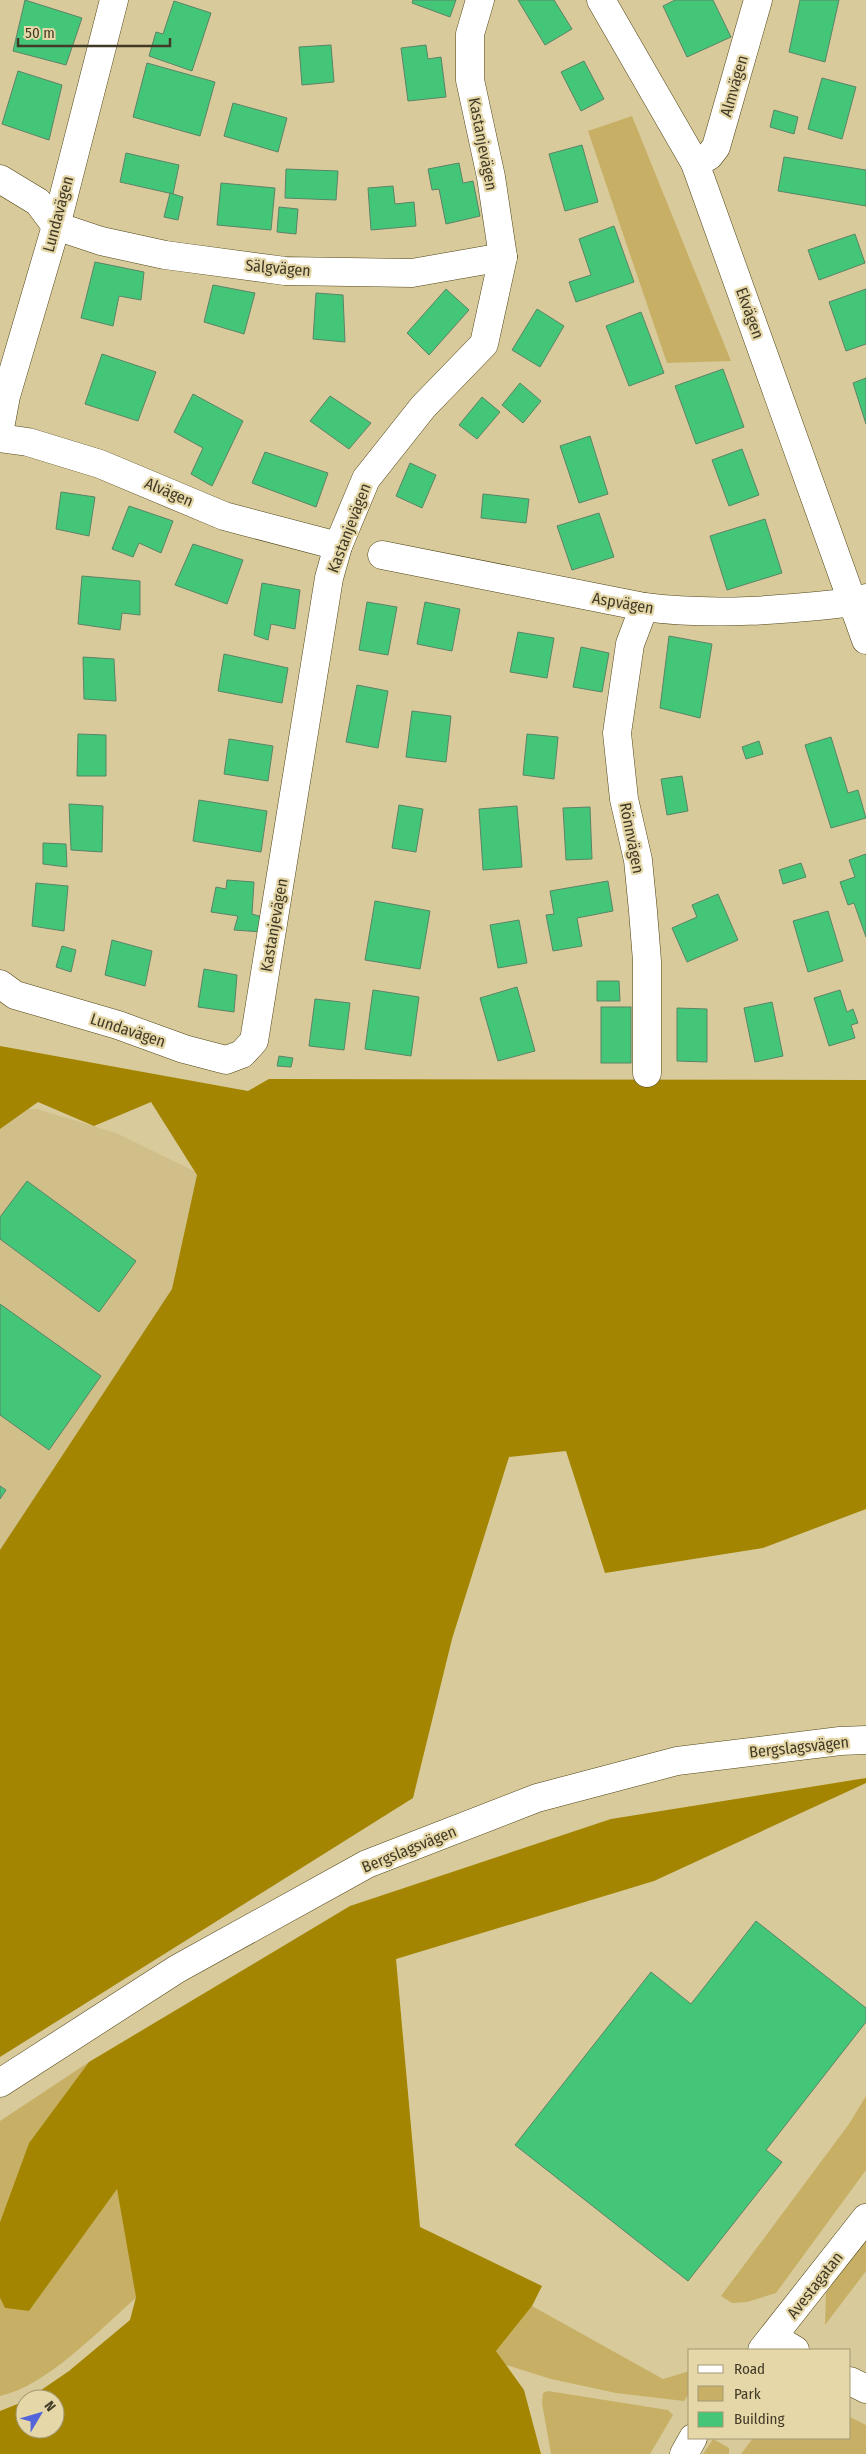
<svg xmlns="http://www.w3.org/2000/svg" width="866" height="2454" font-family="'Fira Sans Condensed',sans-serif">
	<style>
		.built { fill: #d0bf89 }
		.green { fill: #c7b066 }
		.forest { fill: #a38501 }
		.building { fill: #44c678; stroke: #5b8467 }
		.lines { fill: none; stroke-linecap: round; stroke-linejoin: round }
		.minor-casing { stroke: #514416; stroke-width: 29 }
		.major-casing { stroke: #514416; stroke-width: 29 }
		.minor { stroke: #fff; stroke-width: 28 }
		.major { stroke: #fff; stroke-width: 28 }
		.labels { text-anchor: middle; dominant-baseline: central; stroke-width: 4.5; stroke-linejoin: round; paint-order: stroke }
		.street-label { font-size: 16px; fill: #403a27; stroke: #e5d7a7 }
	</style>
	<rect width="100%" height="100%" fill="#d8ca9a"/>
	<!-- built -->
	<polygon class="built" points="0,1109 37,1109 116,1133 210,1179 180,1294 0,1558"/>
	<!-- green -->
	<g class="green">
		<polygon points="632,116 731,361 667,363 588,131"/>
		<polygon points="89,2062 29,2143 0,2222 0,2121"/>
		<polygon points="866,2096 866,2170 776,2293 747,2302 732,2303 721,2296 849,2124"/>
		<path d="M117,2188L137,2297C100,2329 47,2386 0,2396V2298L5,2308L29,2311Z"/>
		<polygon points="866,2236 866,2271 825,2325 826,2293"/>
		<polygon points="532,2306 663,2379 690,2371 690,2392 684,2401 616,2393 551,2379 506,2365 496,2351"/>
		<polygon points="548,2391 668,2410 673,2415 650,2454 551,2454 542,2403 543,2393"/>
		<polygon points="850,2417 866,2425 866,2454 741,2454 753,2438 850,2438"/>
		<polygon points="713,2439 729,2448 729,2454 703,2454"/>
	</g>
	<!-- forest -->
	<g class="forest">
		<polygon points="0,1046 248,1091 269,1079 866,1080 866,1509 763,1548 605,1573 566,1451 509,1457 452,1639 413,1798 0,2057 0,1550 172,1289 197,1175 151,1102 94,1126 38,1102 0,1129"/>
		<polygon points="866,1778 866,1783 654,1881 396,1959 420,2227 542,2286 532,2306 496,2351 524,2390 541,2454 0,2454 0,2411 25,2401 25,2429 55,2429 55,2399 28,2399 69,2371 130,2320 136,2297 117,2189 29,2311 5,2308 0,2298 0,2222 29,2143 89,2062 350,1906 611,1819"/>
	</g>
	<!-- building -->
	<g class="building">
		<polygon points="25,0 82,18 66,65 13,51"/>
		<polygon points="413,0 456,0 450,17 412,3"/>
		<polygon points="518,0 554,0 572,29 545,45"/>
		<polygon points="675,0 713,0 731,37 687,57 663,6"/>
		<polygon points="800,0 839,0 825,62 789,52"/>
		<polygon points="174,1 211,13 192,71 149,56 156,32 163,34"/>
		<polygon points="331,45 334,82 302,85 299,47"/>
		<polygon points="426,45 428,59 441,57 446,97 408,101 401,48"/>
		<polygon points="584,61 604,99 581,111 561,72"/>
		<polygon points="147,63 215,82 200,136 133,117"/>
		<polygon points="18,71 62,85 49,140 2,124"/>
		<polygon points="822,78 856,87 842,139 808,129"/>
		<polygon points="233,103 287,118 278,152 224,136"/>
		<polygon points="774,110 798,117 794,134 770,127"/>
		<polygon points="582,145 598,202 565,211 549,154"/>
		<polygon points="126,153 179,165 173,194 120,182"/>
		<polygon points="784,157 866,170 866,206 778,191"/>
		<polygon points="459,163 463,183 473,181 480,216 446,224 439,189 432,190 428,169"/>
		<polygon points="286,169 338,171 336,200 285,198"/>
		<polygon points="221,183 275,188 271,230 217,225"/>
		<polygon points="393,186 395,204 414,202 416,226 371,230 368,188"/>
		<polygon points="170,193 183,197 178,220 164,217"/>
		<polygon points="279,207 298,209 296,234 277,232"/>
		<polygon points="614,226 634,282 576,302 569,282 591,275 579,239"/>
		<polygon points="855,234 865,263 819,280 808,250"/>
		<polygon points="95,262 144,272 141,300 119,296 113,326 81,318"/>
		<polygon points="213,285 255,293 244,334 204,322"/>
		<polygon points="446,289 469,310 429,355 407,333"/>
		<polygon points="866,289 866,344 846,351 829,302"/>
		<polygon points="316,293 343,295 345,342 313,339"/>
		<polygon points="537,309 564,326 540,367 512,350"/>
		<polygon points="641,312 664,373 629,386 606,326"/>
		<polygon points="102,354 156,372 138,421 85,404"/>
		<polygon points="723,369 744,427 696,444 675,386"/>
		<polygon points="866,378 866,424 853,383"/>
		<polygon points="520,383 541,401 523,423 502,405"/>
		<polygon points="193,394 243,421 212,486 191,474 203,448 174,432"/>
		<polygon points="330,396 371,423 349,449 310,421"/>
		<polygon points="482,397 500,412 477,439 459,425"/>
		<polygon points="590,436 608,494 579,503 560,446"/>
		<polygon points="742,449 759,495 729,506 712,460"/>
		<polygon points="265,452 328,473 316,507 252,483"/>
		<polygon points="410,463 436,475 422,508 396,496"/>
		<polygon points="61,492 95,497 89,536 56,529"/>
		<polygon points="483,494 529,499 526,523 481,518"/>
		<polygon points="129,506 173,521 161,553 139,543 133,557 112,549"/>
		<polygon points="599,513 614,557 572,570 557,526"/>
		<polygon points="765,519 782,573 727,590 710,536"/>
		<polygon points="193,544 243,560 227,604 175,585"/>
		<polygon points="82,576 140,581 140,615 122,613 120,630 78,624"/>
		<polygon points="262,583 300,590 295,629 271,624 268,640 254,635"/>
		<polygon points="367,602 397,607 388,655 359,650"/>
		<polygon points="425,602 460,609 452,651 417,644"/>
		<polygon points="518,632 554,638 547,678 510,672"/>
		<polygon points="669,636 712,644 700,718 660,708"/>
		<polygon points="581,647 609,653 602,692 573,687"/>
		<polygon points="224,654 288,668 282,703 218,691"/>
		<polygon points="83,657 114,659 116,701 84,699"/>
		<polygon points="357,685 388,691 378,748 346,742"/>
		<polygon points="412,711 451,716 446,762 406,757"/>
		<polygon points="78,734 106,735 106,776 77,776"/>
		<polygon points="527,734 558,737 554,779 523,775"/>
		<polygon points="831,737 848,793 858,790 866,818 831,828 805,745"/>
		<polygon points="229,739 273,746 268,781 224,774"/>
		<polygon points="759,741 763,754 746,759 742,747"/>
		<polygon points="682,776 688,811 667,815 661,779"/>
		<polygon points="199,800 267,811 261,852 193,841"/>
		<polygon points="69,804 103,806 102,852 71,850"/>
		<polygon points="399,805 423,809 416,852 392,848"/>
		<polygon points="517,806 522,867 483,870 479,809"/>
		<polygon points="590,807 592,859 566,860 563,808"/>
		<polygon points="43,843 66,844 67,867 43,864"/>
		<polygon points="866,854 866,937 854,903 848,905 840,882 855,877 849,860"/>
		<polygon points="801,863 806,877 783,884 779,870"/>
		<polygon points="227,880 254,882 252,914 262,917 262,932 234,930 238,916 211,912 216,887 226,889"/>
		<polygon points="608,881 613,911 577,918 582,946 553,951 546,915 554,914 550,891"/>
		<polygon points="36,883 68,886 64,931 32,926"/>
		<polygon points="718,894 738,940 687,962 672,928 697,917 692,905"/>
		<polygon points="375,901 430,911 420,969 365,960"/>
		<polygon points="828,911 843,961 808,972 793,921"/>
		<polygon points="519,920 527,963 498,968 490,925"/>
		<polygon points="112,940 152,951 145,986 105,975"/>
		<polygon points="62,946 76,950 71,972 56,967"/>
		<polygon points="204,969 237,975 234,1012 198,1007"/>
		<polygon points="597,981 619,981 620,1001 597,1001"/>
		<polygon points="517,987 535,1051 498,1061 480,998"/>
		<polygon points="373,990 419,997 411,1056 365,1049"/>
		<polygon points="840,990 847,1012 853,1009 858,1023 851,1025 855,1038 829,1046 814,998"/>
		<polygon points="315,999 350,1003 344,1050 309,1046"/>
		<polygon points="772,1002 783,1056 755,1062 744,1008"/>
		<rect x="601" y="1007" width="30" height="56"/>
		<polygon points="677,1008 707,1009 707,1062 677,1061"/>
		<polygon points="279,1056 293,1058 291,1067 277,1066"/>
		<polygon points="27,1181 136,1261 99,1312 0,1239 0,1217"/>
		<polygon points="0,1304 101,1376 49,1450 0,1415"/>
		<polygon points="0,1486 6,1490 0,1499"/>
		<polygon points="756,1921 866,2008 866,2022 766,2150 782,2162 688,2281 515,2145 651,1972 691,2004"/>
	</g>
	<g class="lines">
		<!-- minor casing -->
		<g class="minor-casing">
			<g id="minor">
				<polyline points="601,0 695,163 866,640"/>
				<polyline points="695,163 709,156 716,147 758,0"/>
				<polyline points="0,179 38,202 56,226 101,241 165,255 285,271 412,273 503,257"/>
				<polyline points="0,428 6,396 56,226 114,0"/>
				<polyline points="0,438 28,442 100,464 224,516 338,546"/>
				<path d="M382,555L644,607C715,616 784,610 854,602L866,598"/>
				<polyline points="644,607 630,644 617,733 624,799 638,860 643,911 647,961 647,1073"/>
				<polyline points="0,984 15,995 118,1025 184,1049 226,1060 242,1054 254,1041 329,578 338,546 366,479 423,407 484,344 503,257 491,177 470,80 470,34 480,0"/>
				<polyline points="773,2337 795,2350"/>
				<polyline points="762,2350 866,2218"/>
				<polyline points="850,2381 866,2389"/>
				<polyline points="684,2454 693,2438"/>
			</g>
		</g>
		<!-- major casing -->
		<g class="major-casing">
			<polyline id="major" points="0,2083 177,1969 367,1864 537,1798 677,1761 840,1741 866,1740"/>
		</g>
		<!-- minor -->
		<use href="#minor" class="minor"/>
		<!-- major -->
		<use href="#major" class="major"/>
	</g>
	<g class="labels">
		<!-- street labels -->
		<g class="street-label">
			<text transform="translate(734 86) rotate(-74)">Almvägen</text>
			<text transform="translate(483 144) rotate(79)">Kastanjevägen</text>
			<text transform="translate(58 214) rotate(-75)">Lundavägen</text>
			<text transform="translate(278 268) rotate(5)">Sälgvägen</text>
			<text transform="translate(750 313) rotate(70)">Ekvägen</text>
			<text transform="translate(169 492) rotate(23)">Alvägen</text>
			<text transform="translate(349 528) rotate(-69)">Kastanjevägen</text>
			<text transform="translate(623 603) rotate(10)">Aspvägen</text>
			<text transform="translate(632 838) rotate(79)">Rönnvägen</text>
			<text transform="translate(274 925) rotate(-80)">Kastanjevägen</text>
			<text transform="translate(128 1030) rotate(18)">Lundavägen</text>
			<text transform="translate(799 1747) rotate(-6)">Bergslagsvägen</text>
			<text transform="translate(409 1849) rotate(-22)">Bergslagsvägen</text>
			<text transform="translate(815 2285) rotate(-52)">Avestagatan</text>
		</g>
	</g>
	<!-- legend -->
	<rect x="688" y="2349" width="162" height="90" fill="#e5d7a7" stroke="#a39874"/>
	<rect x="698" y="2365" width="25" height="8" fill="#ffffff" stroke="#a39874"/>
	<text x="734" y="2374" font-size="15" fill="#403a27">Road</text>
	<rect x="698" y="2386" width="25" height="15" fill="#c7b066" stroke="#a39874"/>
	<text x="734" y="2399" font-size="15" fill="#403a27">Park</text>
	<rect x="698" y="2412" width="25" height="15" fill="#44c678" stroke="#a39874"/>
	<text x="734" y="2424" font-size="15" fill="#403a27">Building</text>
	<!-- north arrow -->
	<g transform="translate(40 2414) rotate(52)"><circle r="24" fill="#e5d7a7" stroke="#a39874"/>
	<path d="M0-4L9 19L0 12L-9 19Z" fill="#5465db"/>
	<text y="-8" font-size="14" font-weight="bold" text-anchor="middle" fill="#403a27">N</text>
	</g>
	<!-- scale -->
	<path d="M18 38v8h152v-8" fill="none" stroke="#403a27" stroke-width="2.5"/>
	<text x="25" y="38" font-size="15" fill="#403a27" stroke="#e5d7a7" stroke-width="4" paint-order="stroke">50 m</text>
</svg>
